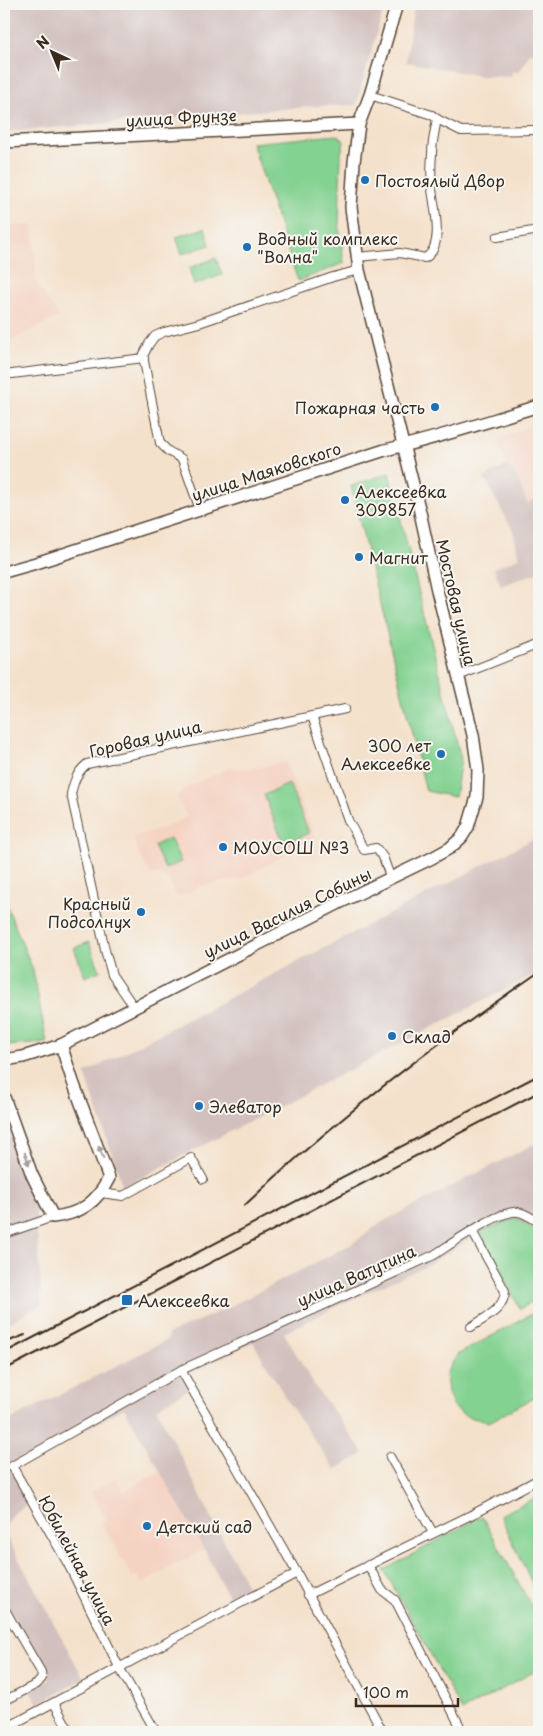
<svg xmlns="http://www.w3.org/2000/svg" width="543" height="1736" font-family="'Playpen Sans',sans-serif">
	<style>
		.built { fill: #f5d3c2 }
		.industrial { fill: #d1c0bd }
		.green { fill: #83d291; stroke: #5f7e58 }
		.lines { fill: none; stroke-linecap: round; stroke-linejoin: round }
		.street-casing { stroke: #574538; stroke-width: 10 }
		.secondary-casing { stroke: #574538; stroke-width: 14 }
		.street { stroke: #fff; stroke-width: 8 }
		.secondary { stroke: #fff; stroke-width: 11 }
		.rail { stroke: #3b2a1e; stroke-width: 2 }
		.oneway { fill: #a79f9a }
		.poi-dot { fill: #1f6fb2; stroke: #f6f6f2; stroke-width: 2 }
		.labels { text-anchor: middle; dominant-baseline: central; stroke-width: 4; stroke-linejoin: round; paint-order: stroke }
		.street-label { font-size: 16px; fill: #3b2a1e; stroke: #f6f6f2 }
		.poi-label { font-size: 16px; fill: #3b2a1e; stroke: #f6f6f2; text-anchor: start }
	</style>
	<rect width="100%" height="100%" fill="#f6f6f2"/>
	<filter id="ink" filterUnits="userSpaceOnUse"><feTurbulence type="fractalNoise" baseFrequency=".02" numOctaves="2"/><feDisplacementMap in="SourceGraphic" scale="10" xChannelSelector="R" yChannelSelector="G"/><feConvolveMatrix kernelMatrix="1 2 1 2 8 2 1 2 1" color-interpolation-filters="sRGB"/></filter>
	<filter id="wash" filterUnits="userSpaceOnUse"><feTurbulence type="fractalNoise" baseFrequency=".0096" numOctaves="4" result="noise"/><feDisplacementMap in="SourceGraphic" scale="20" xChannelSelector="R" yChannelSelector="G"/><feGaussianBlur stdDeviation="1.12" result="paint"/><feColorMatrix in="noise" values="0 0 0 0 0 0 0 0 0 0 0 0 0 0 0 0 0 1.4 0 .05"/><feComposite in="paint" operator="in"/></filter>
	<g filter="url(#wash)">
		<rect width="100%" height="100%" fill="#f4e1cb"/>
		<!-- built -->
		<g class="built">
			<polygon points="33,225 36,283 59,317 16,338 4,346 4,226"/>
			<polygon points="539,423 539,507 527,503 517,478 507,465 499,444 499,438"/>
			<polygon points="286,762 315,838 285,851 285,855 243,878 202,886 177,898 168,879 164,876 150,873 137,850 134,837 158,830 187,817 177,796 187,787 229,768 251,769"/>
			<polygon points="161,1471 204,1549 141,1584 136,1575 132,1577 101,1522 106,1519 92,1492 116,1478 124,1491"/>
		</g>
		<!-- industrial -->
		<g class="industrial">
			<polygon points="4,4 385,4 356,105 318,106 4,132"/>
			<polygon points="414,4 539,4 539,55 530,53 519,72 512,72 511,77 481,76 406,62"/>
			<polygon points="507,465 517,478 527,503 535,499 539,506 539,572 501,586 494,568 519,558 513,531 484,478"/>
			<polygon points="539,836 539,972 123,1187 85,1073"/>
			<polygon points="4,1119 38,1201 36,1213 42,1305 4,1325"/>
			<polygon points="534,1144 539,1145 539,1235 535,1230 516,1218 480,1232 428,1265 337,1306 284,1333 316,1388 364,1453 335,1470 290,1405 253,1342 188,1374 194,1386 156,1408 249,1590 230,1600 204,1549 124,1408 12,1470 30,1503 15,1512 4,1529 4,1423 167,1340 169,1333 221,1311 352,1244 382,1222"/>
			<polygon points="4,1532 84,1679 38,1704 31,1691 49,1680 4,1599"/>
		</g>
		<!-- green -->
		<g class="green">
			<polygon points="336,135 341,137 344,142 341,153 339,227 344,263 298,281 252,143"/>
			<polygon points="205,228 210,245 182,254 176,237"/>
			<polygon points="216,258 222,275 194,285 189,268"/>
			<polygon points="389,473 461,759 455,797 426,791 351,486"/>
			<polygon points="289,784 309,833 284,844 264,795"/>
			<polygon points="170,838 181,862 165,869 154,846"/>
			<polygon points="4,899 33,970 47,1043 4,1046"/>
			<polygon points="89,942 100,971 85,977 74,948"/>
			<polygon points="516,1218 535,1230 539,1235 539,1298 520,1309 480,1232"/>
			<polygon points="539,1310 539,1395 489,1422 468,1417 455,1409 448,1393 446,1374 457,1355"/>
			<polygon points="539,1496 539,1595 538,1596 500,1515"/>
			<polygon points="482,1516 539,1620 539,1669 462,1711 384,1570"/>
		</g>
	</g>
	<g filter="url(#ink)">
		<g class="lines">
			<!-- street casing -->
			<g class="street-casing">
				<g id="street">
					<polyline points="370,95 432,115 437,119 461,131 539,130"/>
					<polyline points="497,237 539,230"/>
					<path d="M357,257L400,253L425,258C445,247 434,207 432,189C431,177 431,165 432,154C432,142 435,130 437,119"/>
					<polyline points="4,375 144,358"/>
					<polyline points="200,510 182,459 168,451 160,443 143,356 149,344 155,336 164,332 199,323 333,277 359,270"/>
					<polyline points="458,676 539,644"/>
					<polyline points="312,716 348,820 364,850 376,848 383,857 391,879"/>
					<path d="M134,1007L112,975L105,950L71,794C74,781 77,772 87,764L345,709"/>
					<polyline points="101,1193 123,1196 191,1158 203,1179"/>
					<polyline points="4,1234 53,1217"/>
					<path d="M471,1327C486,1317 504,1310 505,1291L472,1231"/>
					<polyline points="181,1370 297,1573 383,1732"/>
					<polyline points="390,1457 433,1533"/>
					<polyline points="368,1565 382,1590 395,1600 463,1732"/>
					<polyline points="308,1595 475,1513 539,1479"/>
					<polyline points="4,1608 41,1672 42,1678 37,1684 4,1701"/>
					<polyline points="54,1703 70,1732"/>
					<polyline points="4,1729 297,1573"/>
					<path d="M156,1732L119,1667L68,1564L12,1466L181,1370L434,1255C449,1245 501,1209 518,1212C525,1213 533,1219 539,1222"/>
				</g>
			</g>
			<!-- secondary casing -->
			<g class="secondary-casing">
				<g id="secondary">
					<polyline points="4,142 359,124"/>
					<path d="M4,572L36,563L385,450C437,439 488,421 539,406"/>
					<polyline points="4,1060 23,1057 61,1045 343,901 432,858 450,848 462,837 468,827 477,797 478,770 473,735 437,590 420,512 359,270 351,207 354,162 359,124 370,95 397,4"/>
					<path d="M4,1097L32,1175L53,1217C81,1214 97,1202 109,1178L73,1082L61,1045"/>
				</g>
			</g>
			<!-- street -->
			<use href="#street" class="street"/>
			<!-- secondary -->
			<use href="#secondary" class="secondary"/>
			<!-- rail -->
			<g class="rail">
				<path d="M244,1206C335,1119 436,1043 539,972"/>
				<polyline points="4,1343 25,1335"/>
				<polyline points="4,1353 539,1075"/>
				<polyline points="4,1370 539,1092"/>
				<polyline points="4,1400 5,1400"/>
			</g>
		</g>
		<!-- one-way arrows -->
		<defs><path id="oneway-solid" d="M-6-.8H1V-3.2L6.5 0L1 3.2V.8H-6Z" transform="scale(1.25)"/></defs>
		<g class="oneway">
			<use href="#oneway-solid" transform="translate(101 1152) rotate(-111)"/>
			<use href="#oneway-solid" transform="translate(27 1159) rotate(70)"/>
		</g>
	</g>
	<!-- markers -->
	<g class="poi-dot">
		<circle cx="365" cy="180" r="5"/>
		<circle cx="247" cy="247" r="5"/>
		<circle cx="435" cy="407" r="5"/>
		<circle cx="345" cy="500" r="5"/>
		<circle cx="359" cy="557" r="5"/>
		<circle cx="441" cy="754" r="5"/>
		<circle cx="223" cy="847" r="5"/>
		<circle cx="141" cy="912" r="5"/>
		<circle cx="392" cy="1036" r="5"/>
		<circle cx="199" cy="1106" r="5"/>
		<rect x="121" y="1294" width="12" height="12" rx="2.5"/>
		<circle cx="147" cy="1526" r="5"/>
	</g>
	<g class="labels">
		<!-- street labels -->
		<g class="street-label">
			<text transform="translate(181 117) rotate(-3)">улица Фрунзе</text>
			<text transform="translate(266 471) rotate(-18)">улица Маяковского</text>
			<text transform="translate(457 602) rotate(77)">Мостовая улица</text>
			<text transform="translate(145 738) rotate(-13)">Горовая улица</text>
			<text transform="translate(287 912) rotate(-26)">улица Василия Собины</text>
			<text transform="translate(356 1275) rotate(-24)">улица Ватутина</text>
			<text transform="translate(78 1560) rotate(62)">Юбилейная улица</text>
		</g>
		<!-- poi labels -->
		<g class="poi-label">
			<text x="375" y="180">Постоялый Двор</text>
			<text x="257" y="238">Водный комплекс<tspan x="257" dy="18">"Волна"</tspan></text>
			<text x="425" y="407" text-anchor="end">Пожарная часть</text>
			<text x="355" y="491">Алексеевка<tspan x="355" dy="18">309857</tspan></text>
			<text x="369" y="557">Магнит</text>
			<text x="431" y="745" text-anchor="end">300 лет<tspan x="431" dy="18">Алексеевке</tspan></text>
			<text x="233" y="847">МОУСОШ №3</text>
			<text x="131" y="903" text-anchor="end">Красный<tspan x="131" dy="18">Подсолнух</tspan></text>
			<text x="402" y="1036">Склад</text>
			<text x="209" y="1106">Элеватор</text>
			<text x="138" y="1300">Алексеевка</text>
			<text x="157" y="1526">Детский сад</text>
		</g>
	</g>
	<!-- margin -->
	<rect width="543" height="1736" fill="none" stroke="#f6f6f2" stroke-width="20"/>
	<!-- north arrow -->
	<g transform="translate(52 52) rotate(316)" stroke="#f6f6f2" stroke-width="4" paint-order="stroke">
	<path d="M0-4L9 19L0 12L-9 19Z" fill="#3b2a1e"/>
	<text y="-8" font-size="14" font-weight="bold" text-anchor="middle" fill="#3b2a1e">N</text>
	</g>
	<!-- scale -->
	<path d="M356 1698v8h102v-8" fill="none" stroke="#3b2a1e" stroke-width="2.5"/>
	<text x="363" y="1698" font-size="15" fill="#3b2a1e" stroke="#f6f6f2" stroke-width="4" paint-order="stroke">100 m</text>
</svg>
